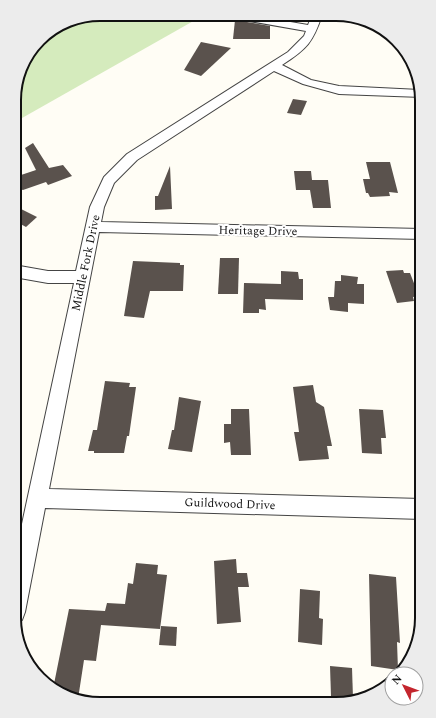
<svg xmlns="http://www.w3.org/2000/svg" width="436" height="718" font-family="Spectral,serif">
	<style>
		.green { fill: #d5ebbd }
		.building { fill: #5a524d }
		.lines { fill: none; stroke-linecap: round; stroke-linejoin: round }
		.street-casing { stroke: #444; stroke-width: 2 }
		.path { stroke: #333; stroke-width: 1.5; stroke-dasharray: 3 1.5; stroke-linecap: butt }
		.street { fill: #fff; fill-rule: evenodd }
		.labels { text-anchor: middle; dominant-baseline: central; stroke-width: 4; stroke-linejoin: round; paint-order: stroke }
		.street-label { font-size: 12px; fill: #111; stroke: #fff }
		.rim { fill: none; stroke: #111; stroke-width: 2 }
	</style>
	<rect width="100%" height="100%" fill="#fffdf5"/>
	<!-- green -->
	<polygon class="green" points="100,14 204,15 15,122 15,89 23,62 43,35 67,20"/>
	<!-- building -->
	<g class="building">
		<polygon points="235,20 270,26 270,39 233,39"/>
		<polygon points="201,42 231,48 201,76 184,70"/>
		<polygon points="293,99 307,101 301,115 287,113"/>
		<polygon points="33,143 49,168 63,165 72,176 48,185 46,182 23,190 15,188 15,177 36,170 25,148"/>
		<polygon points="366,162 390,162 398,193 389,192 390,196 370,197 368,193 366,193 363,179 370,179"/>
		<polygon points="170,166 172,209 155,210 155,196 158,196"/>
		<polygon points="294,171 311,171 312,180 328,180 331,208 313,208 310,190 296,190"/>
		<polygon points="15,206 37,217 26,227 15,221"/>
		<polygon points="220,258 239,258 238,294 218,294"/>
		<polygon points="133,261 180,263 180,265 184,265 183,291 150,291 144,318 124,316"/>
		<polygon points="403,270 404,273 410,273 419,296 413,297 414,301 397,303 386,271"/>
		<polygon points="281,271 298,272 299,279 303,279 303,300 265,299 266,310 259,309 259,313 243,313 244,283 281,284"/>
		<polygon points="341,275 358,277 357,284 364,284 364,304 348,303 348,312 330,310 328,297 334,297 335,281 341,281"/>
		<polygon points="105,381 130,383 129,387 136,387 129,436 127,436 124,453 94,453 94,451 88,451 93,430 97,430"/>
		<polygon points="313,385 316,402 324,407 332,446 327,446 329,459 299,461 294,432 299,432 293,387"/>
		<polygon points="179,397 201,401 192,452 168,449 172,430 174,430"/>
		<polygon points="231,409 249,409 251,455 231,455 230,442 224,443 224,424 231,424"/>
		<polygon points="359,409 383,410 386,438 381,438 382,454 362,453"/>
		<polygon points="236,559 237,573 247,573 249,587 238,587 241,622 217,624 214,561"/>
		<polygon points="136,563 158,565 157,574 167,575 160,629 101,625 96,661 84,660 78,699 53,689 69,609 105,611 107,603 125,604 128,583 133,584"/>
		<polygon points="369,574 396,577 400,643 397,642 398,670 371,666"/>
		<polygon points="300,589 320,591 319,618 323,619 322,645 298,642"/>
		<polygon points="161,626 177,627 176,646 159,645"/>
		<polygon points="330,666 352,668 353,698 331,696"/>
	</g>
	<g class="lines">
		<!-- street casing -->
		<g class="street-casing">
			<path id="street" d="M227,15H250L308,25L312,15H322C313,42 307,49 282,65L311,80L339,86L420,90L422,97L339,94L303,84L274,71L137,160L114,183L104,207L101,222L422,229V239L99,232L49,489L422,499V519L45,508L25,612L22,620L15,623L14,561L74,283H48L14,277V265L48,271H76L90,207L104,177L127,154L288,52L304,36L306,31L232,18Z"/>
		</g>
		<!-- path -->
		<polyline class="path" points="90,16 161,14"/>
		<!-- street -->
		<use href="#street" class="street"/>
	</g>
	<g class="labels">
		<!-- street labels -->
		<g class="street-label">
			<text transform="translate(258 231) rotate(1)">Heritage Drive</text>
			<text transform="translate(86 263) rotate(-78)">Middle Fork Drive</text>
			<text transform="translate(230 504) rotate(2)">Guildwood Drive</text>
		</g>
	</g>
	<!-- crop -->
	<path d="M0 0H436V718H0ZM100 21H336A79 79 0 0 1 415 100V618A79 79 0 0 1 336 697H100A79 79 0 0 1 21 618V100A79 79 0 0 1 100 21Z" fill="#ececec" fill-rule="evenodd"/>
	<path class="rim" d="M100 21H336A79 79 0 0 1 415 100V618A79 79 0 0 1 336 697H100A79 79 0 0 1 21 618V100A79 79 0 0 1 100 21Z"/>
	<!-- north arrow -->
	<g transform="translate(404 686) rotate(312)"><circle r="19" fill="#ffffff" stroke="#a0a0a0"/>
	<path d="M0-3L7 15L0 10L-7 15Z" fill="#c4262e"/>
	<text y="-6" font-size="11" font-weight="bold" text-anchor="middle" fill="#111111">N</text>
	</g>
</svg>
